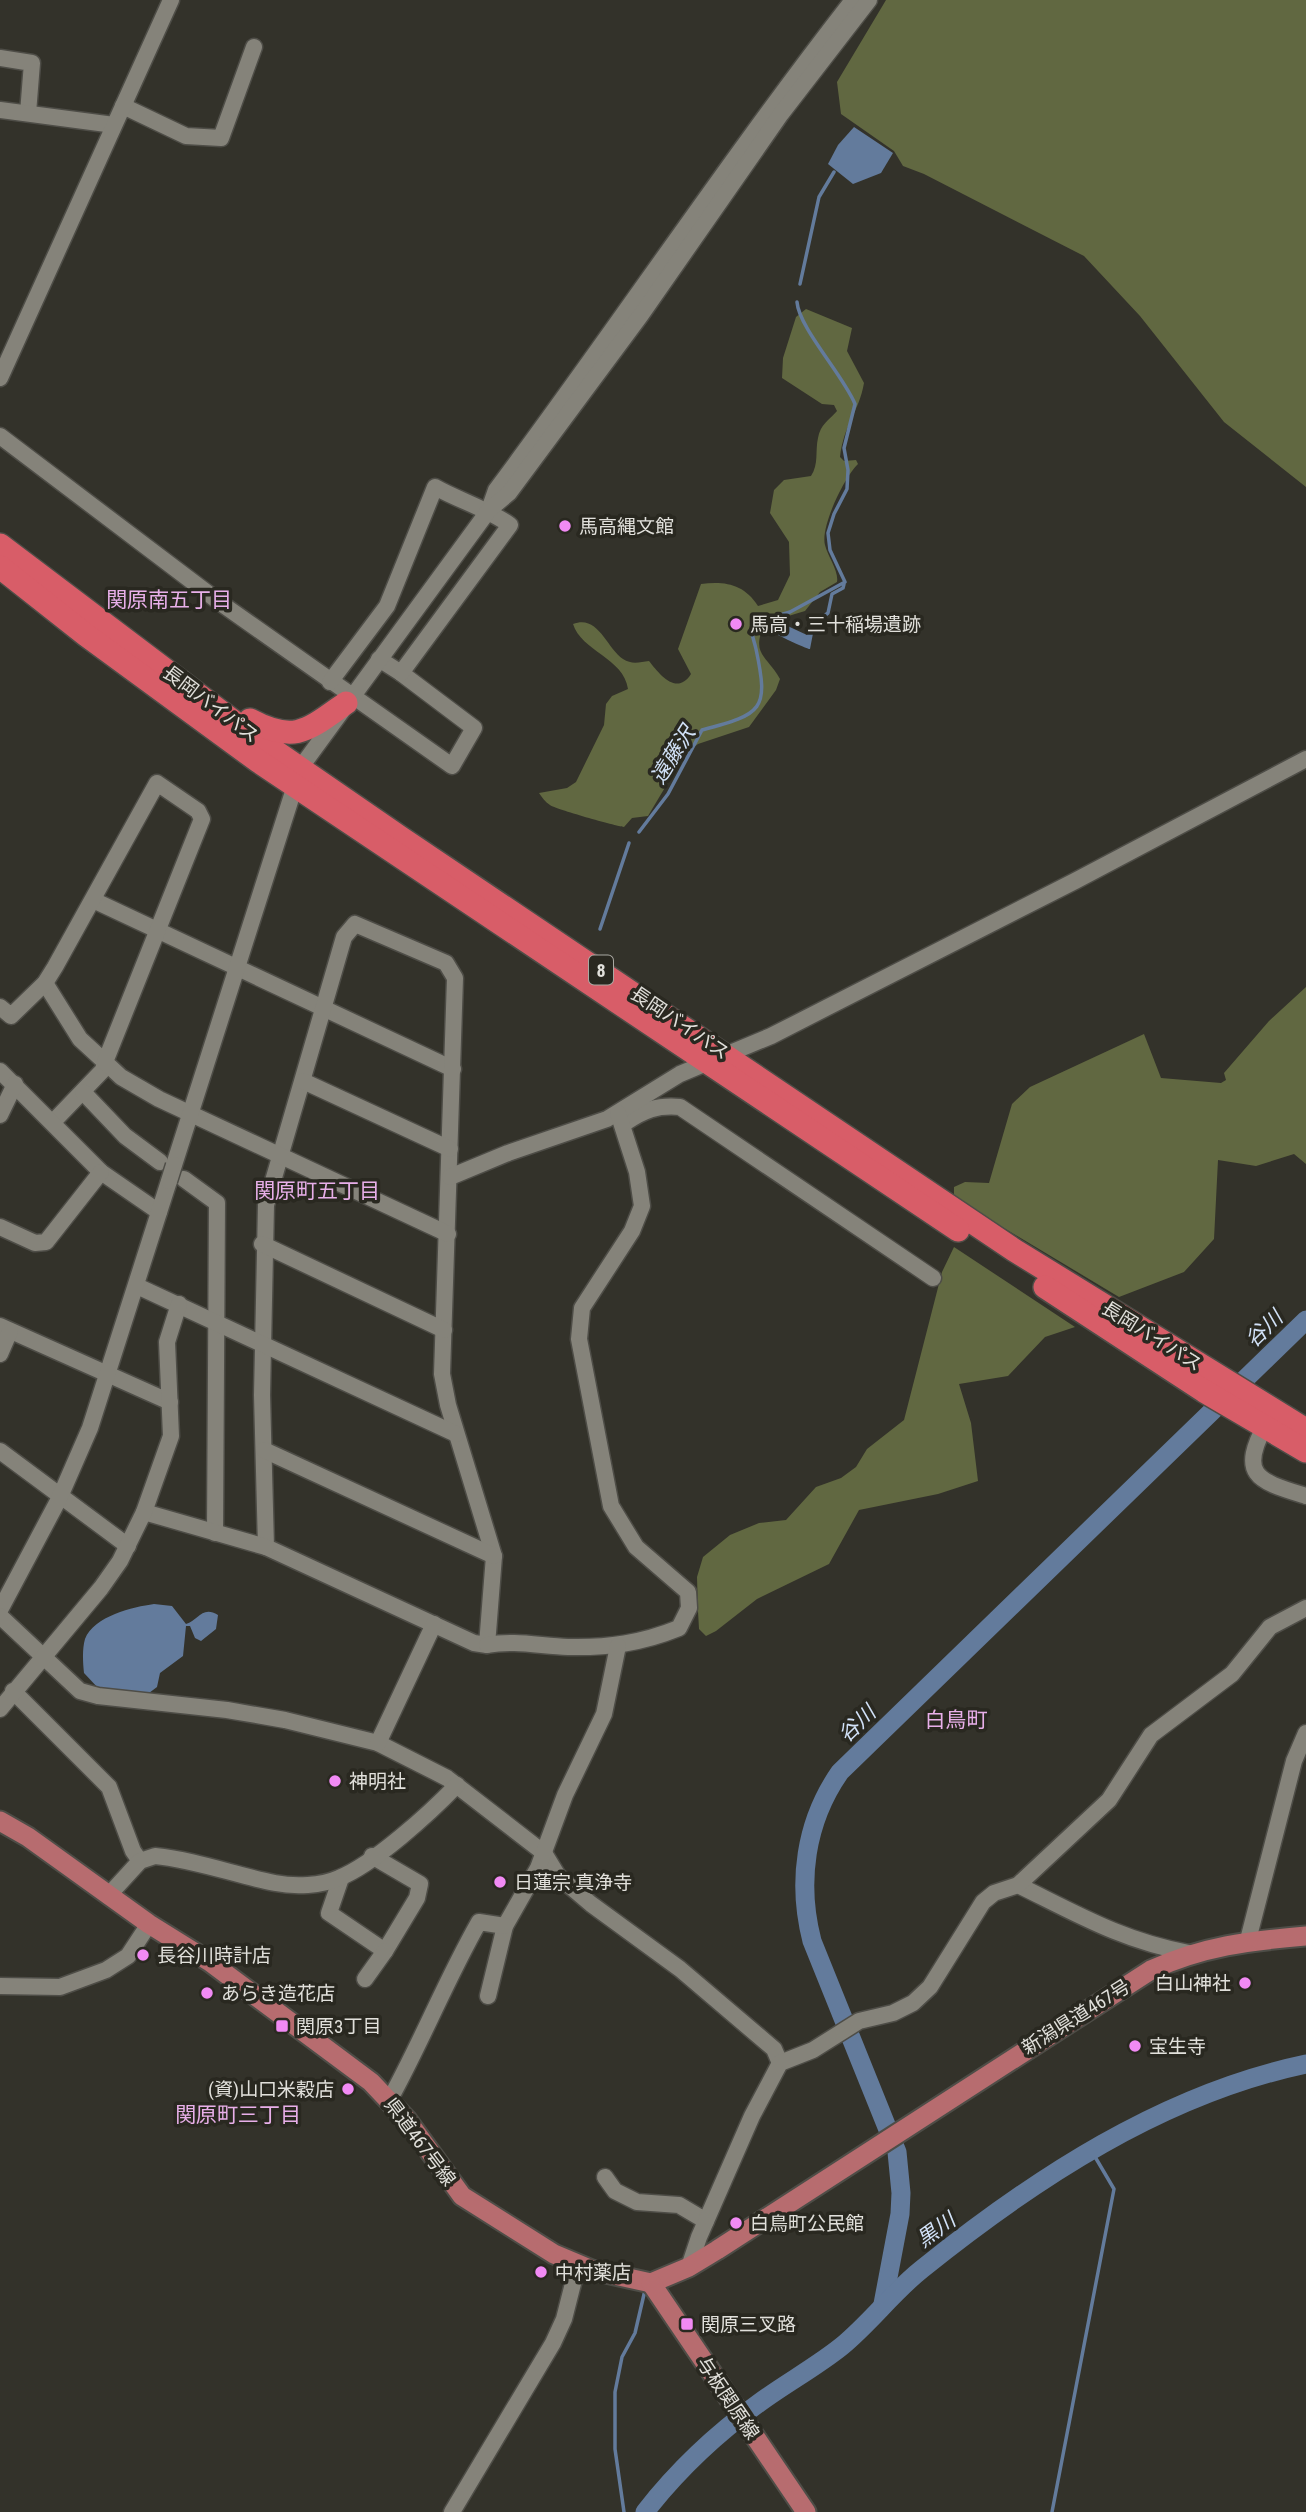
<svg xmlns="http://www.w3.org/2000/svg" width="1306" height="2512" font-family="'Roboto Condensed','Noto Sans JP',sans-serif">
	<style>
		.forest { fill: #616841 }
		.water { fill: #637b9c }
		.lines { fill: none; stroke-linecap: round; stroke-linejoin: round }
		.stream { stroke: #637b9c; stroke-width: 3.5 }
		.river { stroke: #637b9c; stroke-width: 19 }
		.minor-casing { stroke: #4e4d47; stroke-width: 19 }
		.major-casing { stroke: #4e4d47; stroke-width: 23 }
		.highway-casing { stroke: #4e4d47; stroke-width: 26 }
		.minor { stroke: #85837a; stroke-width: 16 }
		.major { stroke: #b76c6f; stroke-width: 19 }
		.highway { stroke: #d85d68; stroke-width: 23 }
		.minor-bridge-casing { stroke: #4e4d47; stroke-width: 19; stroke-linecap: butt }
		.minor-bridge { stroke: #85837a; stroke-width: 16 }
		.poi-dot { fill: #f18af4; stroke: #292820; stroke-width: 2.5 }
		.labels { text-anchor: middle; dominant-baseline: central; stroke-width: 7; stroke-linejoin: round; paint-order: stroke }
		.shield { fill: #292820; stroke: #aaa9a3; stroke-width: 2 }
		.shield-label { font-size: 18px; font-weight: bold; fill: #e1e0db }
		.poi-label { font-size: 19px; fill: #e1e0db; stroke: #292820; text-anchor: start }
		.street-label { font-size: 19px; fill: #e1e0db; stroke: #292820 }
		.neighbourhood-label { font-size: 21px; fill: #e8afe9; stroke: #292820 }
		.water-label { font-size: 21px; font-style: italic; fill: #d2e2f8; stroke: #292820 }
	</style>
	<rect width="100%" height="100%" fill="#33322a"/>
	<!-- forest -->
	<g class="forest">
		<polygon points="886,0 1306,0 1306,487 1224,422 1140,316 1084,256 924,174 903,166 894,151 841,114 837,82"/>
		<path d="M806,309L852,328L847,351L864,383C859,412 844,424 840,457L844,461L856,460L858,464C845,476 820,527 825,545C828,557 839,571 837,582L820,592L805,611L765,623C750,655 767,655 780,679L776,690L749,727L698,744L685,754L648,816L632,818L624,827C616,826 555,809 550,805C545,802 542,797 539,793L567,788L576,782L604,725L606,704L612,696L628,689C624,658 581,651 573,624C598,614 606,647 623,659C632,665 640,662 649,661C660,675 677,696 691,674L678,649L701,584C725,581 744,584 758,606L778,600L790,575L789,542L770,513L774,490L784,480L811,476C819,464 815,451 818,438C820,425 829,420 837,411L834,405L822,404L782,378L783,358L796,317Z"/>
		<polygon points="1306,987 1306,1164 1294,1154 1256,1166 1218,1160 1214,1239 1184,1272 1119,1297 954,1198 954,1187 965,1182 989,1183 1012,1104 1030,1087 1144,1034 1161,1078 1221,1083 1226,1080 1224,1073 1269,1021"/>
		<polygon points="954,1247 1075,1327 1045,1337 1008,1376 959,1384 971,1423 978,1481 938,1494 859,1510 829,1564 757,1599 716,1631 706,1636 699,1629 698,1611 697,1577 703,1557 730,1535 759,1523 786,1520 816,1487 841,1478 856,1467 867,1449 904,1420 942,1272"/>
	</g>
	<!-- water -->
	<g class="water">
		<polygon points="854,127 893,153 881,173 853,184 828,164 838,145"/>
		<path d="M779,622L807,635L815,623L810,649C806,649 763,628 760,625Z"/>
		<path d="M154,1604L172,1606L186,1624C198,1621 202,1605 218,1615L216,1629L201,1641L195,1638L190,1626H186L183,1656L160,1673L157,1687L149,1693L99,1689L84,1673C83,1663 82,1649 85,1639C94,1616 133,1607 154,1604Z"/>
	</g>
	<g class="lines">
		<!-- stream -->
		<g class="stream">
			<polyline points="800,284 819,197 834,172"/>
			<polyline points="815,623 828,613 832,594 843,588 844,584"/>
			<path d="M639,832L668,794L702,730C763,714 769,710 756,649C754,639 750,634 753,623L790,612L845,582L830,550L828,533L834,514L847,489L848,470L844,448L855,404C843,375 799,328 797,302"/>
			<polyline points="600,929 629,843"/>
			<polyline points="624,2512 615,2449 615,2392 622,2357 635,2333 645,2290"/>
			<polyline points="1052,2512 1114,2189 1091,2150"/>
		</g>
		<!-- river -->
		<g class="river">
			<path d="M883,2304L900,2214L901,2193L897,2152L812,1941C797,1883 805,1822 840,1772L1306,1320"/>
			<path d="M645,2512C677,2471 716,2434 759,2403C786,2383 816,2367 842,2346C871,2322 893,2292 922,2269C1034,2179 1163,2094 1306,2064"/>
		</g>
		<!-- minor casing -->
		<g class="minor-casing">
			<g id="minor">
				<polyline points="0,58 32,63 28,113"/>
				<polyline points="123,106 186,136 221,138 254,47"/>
				<polyline points="0,110 114,125"/>
				<polyline points="0,378 171,0"/>
				<polyline points="0,436 222,604 452,766 474,728 401,673"/>
				<path d="M489,510L496,490C617,328 729,159 853,0"/>
				<path d="M330,682L387,606L435,487C460,501 486,508 510,525L401,673L379,659"/>
				<polyline points="93,900 453,1069"/>
				<polygon points="355,924 446,963 455,978 442,1374 448,1405 494,1556 487,1645 474,1643 266,1547 262,1395 266,1205 344,937"/>
				<polyline points="45,983 80,1039 105,1062 103,1070 53,1122"/>
				<polyline points="0,1007 11,1016 45,983 55,967 157,783 198,811 202,819 105,1062 121,1077 159,1099 448,1234"/>
				<polyline points="0,1071 101,1172 159,1212"/>
				<polyline points="303,1081 450,1149"/>
				<polyline points="83,1092 125,1136 160,1162"/>
				<polyline points="0,1115 15,1084"/>
				<path d="M625,1123C644,1110 657,1105 680,1107L933,1278"/>
				<polyline points="174,1165 301,767 489,510 509,493 641,315 781,114 869,0"/>
				<polyline points="450,1177 508,1153 607,1119 680,1074 771,1036 1075,881 1306,759"/>
				<polyline points="184,1179 217,1203 215,1533"/>
				<polyline points="0,1227 35,1243 46,1242 101,1172"/>
				<polyline points="262,1244 444,1330"/>
				<polyline points="137,1286 456,1434"/>
				<polyline points="0,1326 170,1402"/>
				<polyline points="0,1354 10,1331"/>
				<path d="M1267,1422C1237,1476 1258,1481 1306,1496"/>
				<polyline points="264,1450 494,1556"/>
				<polyline points="0,1451 128,1546"/>
				<polyline points="144,1512 266,1547"/>
				<polyline points="0,1610 59,1499 90,1428 169,1181"/>
				<polyline points="0,1616 80,1691 98,1696 227,1710 285,1720 378,1743 447,1778 544,1853 558,1876 591,1904 680,1969 774,2049 780,2063"/>
				<path d="M487,1645C514,1640 540,1646 568,1647C608,1648 642,1643 679,1628L689,1608L688,1592L636,1547L611,1506L579,1339L582,1308L632,1231L642,1206L637,1172L618,1113"/>
				<polyline points="13,1691 109,1787 133,1851 140,1861"/>
				<polyline points="0,1709 101,1588 120,1561 144,1512 171,1436 167,1342 179,1304"/>
				<polyline points="378,1743 434,1624"/>
				<polyline points="341,1878 329,1913 385,1951 417,1898 420,1884 372,1856"/>
				<path d="M1018,1885C1077,1914 1123,1941 1189,1953"/>
				<path d="M108,1896L140,1861L155,1856C196,1860 235,1875 275,1883C295,1887 321,1886 339,1878C374,1864 430,1813 457,1785"/>
				<polyline points="1248,1940 1294,1761 1306,1733"/>
				<polyline points="365,1979 385,1951"/>
				<polyline points="0,1986 60,1987 106,1970 128,1956 149,1924"/>
				<polyline points="488,1996 505,1926 538,1868 565,1795 604,1714 618,1646"/>
				<path d="M390,2099C422,2041 446,1980 479,1922L505,1926"/>
				<polyline points="605,2177 615,2191 637,2202 679,2205 706,2221"/>
				<polyline points="689,2267 699,2237 752,2116 780,2063 813,2050 859,2021 893,2013 913,2003 930,1987 983,1902 994,1893 1018,1885 1109,1800 1151,1735 1232,1674 1270,1627 1306,1608"/>
				<polyline points="452,2512 553,2343 564,2319 578,2264"/>
			</g>
		</g>
		<!-- major casing -->
		<g class="major-casing">
			<g id="major">
				<path d="M0,1821L28,1837L149,1924L210,1962L371,2082L407,2120L462,2196L554,2254L592,2270L651,2283L689,2267L717,2250L1151,1970C1204,1946 1248,1941 1306,1936"/>
				<polyline points="651,2283 806,2512"/>
			</g>
		</g>
		<!-- highway casing -->
		<g class="highway-casing">
			<g id="highway">
				<polyline points="0,545 250,734 401,838 1014,1250 1306,1430"/>
				<polyline points="0,567 86,635 258,761 958,1230"/>
				<path d="M250,720C295,744 308,730 346,703"/>
				<polyline points="1045,1287 1204,1391 1306,1451"/>
			</g>
		</g>
		<!-- minor -->
		<use href="#minor" class="minor"/>
		<!-- major -->
		<use href="#major" class="major"/>
		<!-- highway -->
		<use href="#highway" class="highway"/>
		<!-- minor-bridge casing -->
		<g class="minor-bridge-casing">
			<polyline id="minor-bridge" points="169,1181 174,1165"/>
		</g>
		<!-- minor-bridge -->
		<use href="#minor-bridge" class="minor-bridge"/>
	</g>
	<!-- markers -->
	<g class="poi-dot">
		<circle cx="565" cy="526" r="7"/>
		<circle cx="736" cy="624" r="7"/>
		<circle cx="335" cy="1781" r="7"/>
		<circle cx="500" cy="1882" r="7"/>
		<circle cx="143" cy="1955" r="7"/>
		<circle cx="1245" cy="1983" r="7"/>
		<circle cx="207" cy="1993" r="7"/>
		<rect x="275" y="2019" width="14" height="14" rx="3.5"/>
		<circle cx="1135" cy="2046" r="7"/>
		<circle cx="348" cy="2089" r="7"/>
		<circle cx="736" cy="2223" r="7"/>
		<circle cx="541" cy="2272" r="7"/>
		<rect x="680" y="2317" width="14" height="14" rx="3.5"/>
	</g>
	<g class="labels">
		<!-- shield labels -->
		<rect class="shield" x="589" y="955.5" width="24" height="29" rx="5"/>
		<g class="shield-label">
			<text x="601" y="970">8</text>
		</g>
		<!-- poi labels -->
		<g class="poi-label">
			<text x="579" y="526">馬高縄文館</text>
			<text x="750" y="624">馬高・三十稲場遺跡</text>
			<text x="349" y="1781">神明社</text>
			<text x="514" y="1882">日蓮宗 真浄寺</text>
			<text x="157" y="1955">長谷川時計店</text>
			<text x="1231" y="1983" text-anchor="end">白山神社</text>
			<text x="221" y="1993">あらき造花店</text>
			<text x="296" y="2026">関原3丁目</text>
			<text x="1149" y="2046">宝生寺</text>
			<text x="334" y="2089" text-anchor="end">(資)山口米穀店</text>
			<text x="750" y="2223">白鳥町公民館</text>
			<text x="555" y="2272">中村薬店</text>
			<text x="701" y="2324">関原三叉路</text>
		</g>
		<!-- street labels -->
		<g class="street-label">
			<text transform="translate(211 704) rotate(37)">長岡バイパス</text>
			<text transform="translate(680 1023) rotate(34)">長岡バイパス</text>
			<text transform="translate(1152 1336) rotate(32)">長岡バイパス</text>
			<text transform="translate(1076 2017) rotate(-32)">新潟県道467号</text>
			<text transform="translate(420 2142) rotate(53)">県道467号線</text>
			<text transform="translate(728 2398) rotate(56)">与板関原線</text>
		</g>
		<!-- neighbourhood labels -->
		<g class="neighbourhood-label">
			<text x="169" y="600">関原南五丁目</text>
			<text x="317" y="1191">関原町五丁目</text>
			<text x="956" y="1720">白鳥町</text>
			<text x="238" y="2115">関原町三丁目</text>
		</g>
		<!-- water labels -->
		<g class="water-label">
			<text transform="translate(673 755) rotate(-58)">遠藤沢</text>
			<text transform="translate(1264 1329) rotate(-44)">谷川</text>
			<text transform="translate(857 1724) rotate(-44)">谷川</text>
			<text transform="translate(936 2230) rotate(-36)">黒川</text>
		</g>
	</g>
</svg>
